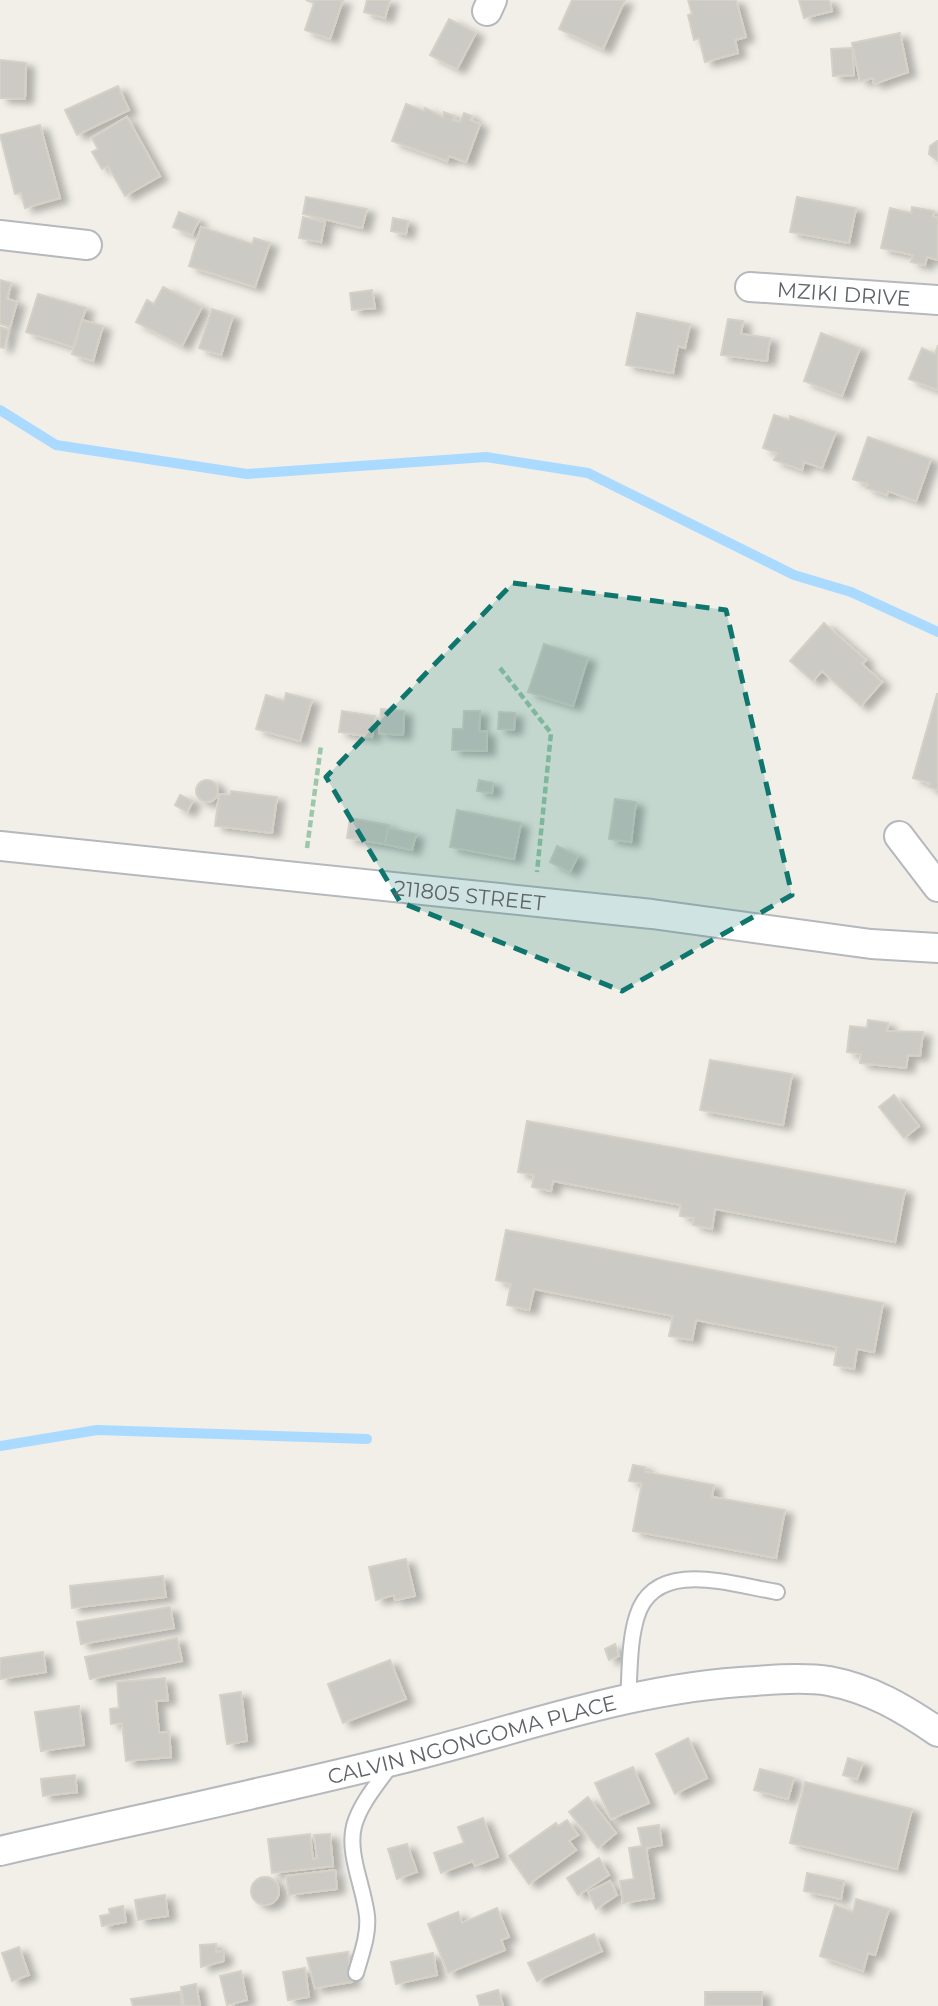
<svg xmlns="http://www.w3.org/2000/svg" width="938" height="2006" font-family="Montserrat,sans-serif">
	<style>
		.lines { fill: none; stroke-linecap: round; stroke-linejoin: round }
		.stream { stroke: #aadaff; stroke-width: 10 }
		.building { fill: #cccac5; stroke: #d6d1c6; stroke-width: 2; filter: url(#shadow) }
		.lane-casing { stroke: #b5b8bc; stroke-width: 18 }
		.street-casing { stroke: #b5b8bc; stroke-width: 32 }
		.path { stroke: #9cc7a9; stroke-width: 4.5; stroke-dasharray: 7 3.5; stroke-linecap: butt }
		.lane { stroke: #fff; stroke-width: 14 }
		.street { stroke: #fff; stroke-width: 28 }
		.marked { fill: #0f766e; fill-opacity: 0.2; stroke: #0f766e; stroke-width: 5; stroke-dasharray: 14 9; stroke-linejoin: round }
		.labels { text-anchor: middle; dominant-baseline: central; stroke-width: 7; stroke-linejoin: round; paint-order: stroke }
		.street-label { font-size: 21px; fill: #5f6368; stroke: #fff }
	</style>
	<defs>
		<filter id="shadow"><feDropShadow dx="8" dy="4.5" stdDeviation="3.5" flood-color="#0004"/></filter>
	</defs>
	<rect width="100%" height="100%" fill="#f1efe8"/>
	<g class="lines">
		<!-- stream -->
		<g class="stream">
			<polyline points="0,410 56,445 247,474 486,457 588,473 794,575 851,592 938,632"/>
			<polyline points="0,1446 97,1430 367,1439"/>
		</g>
	</g>
	<!-- building -->
	<g class="building">
		<polygon points="306,0 343,0 330,39 305,30 314,3"/>
		<polygon points="367,0 390,0 385,18 364,12"/>
		<polygon points="572,0 625,0 603,49 559,29"/>
		<polygon points="688,0 736,0 746,37 735,40 738,53 705,62 699,38 694,40 688,15 692,14"/>
		<polygon points="799,0 829,0 832,11 804,18"/>
		<polygon points="449,19 476,33 457,69 430,55"/>
		<polygon points="900,33 908,72 874,84 873,78 860,81 852,43"/>
		<polygon points="852,48 854,75 833,76 831,49"/>
		<polygon points="0,60 26,63 25,99 0,98"/>
		<polygon points="118,86 129,110 77,135 65,110"/>
		<polygon points="406,104 424,111 425,108 443,117 444,112 455,116 453,120 460,122 464,113 472,116 470,120 480,124 466,162 449,156 447,161 392,141"/>
		<polygon points="127,117 160,176 125,196 108,166 102,169 92,152 98,149 92,138"/>
		<polygon points="40,125 60,198 25,208 21,193 15,194 0,135"/>
		<polygon points="937,141 938,141 938,161 929,154 930,146"/>
		<polygon points="306,197 367,209 362,228 303,214"/>
		<polygon points="797,197 856,208 849,243 790,232"/>
		<polygon points="912,207 934,211 933,217 938,218 938,260 927,257 925,265 911,262 913,255 881,248 890,208 911,213"/>
		<polygon points="179,212 199,220 192,235 173,227"/>
		<polygon points="303,217 325,222 321,242 299,238"/>
		<polygon points="393,218 408,221 406,234 391,231"/>
		<polygon points="201,227 252,244 254,238 270,243 255,287 189,266"/>
		<polygon points="0,280 11,283 7,299 17,302 10,327 0,324"/>
		<polygon points="163,287 202,307 182,346 136,322 147,300 154,304"/>
		<polygon points="372,290 375,308 352,310 350,293"/>
		<polygon points="38,294 86,308 73,347 26,332"/>
		<polygon points="212,309 233,316 221,355 199,348"/>
		<polygon points="637,313 690,324 685,348 678,346 673,373 626,365"/>
		<polygon points="728,319 743,321 741,334 770,338 767,361 721,355"/>
		<polygon points="82,320 103,326 93,361 72,354"/>
		<polygon points="0,327 9,330 4,348 0,347"/>
		<polygon points="821,333 860,348 842,396 804,381"/>
		<polygon points="938,345 938,390 909,379 922,348 935,354"/>
		<polygon points="774,415 789,420 790,416 836,432 822,468 804,462 802,470 774,460 777,453 763,448"/>
		<polygon points="868,437 931,459 916,501 888,491 887,495 866,488 868,484 853,479"/>
		<polygon points="824,623 866,660 862,664 882,682 861,706 822,671 813,681 790,661"/>
		<polygon points="544,644 588,658 573,706 528,692"/>
		<polygon points="286,693 312,700 300,741 256,729 266,695 284,701"/>
		<polygon points="937,694 938,694 938,790 928,787 930,783 913,778"/>
		<polygon points="381,709 404,711 403,735 379,733"/>
		<polygon points="342,711 375,716 372,737 339,732"/>
		<polygon points="464,711 480,711 479,731 487,732 487,751 452,750 453,729 463,729"/>
		<polygon points="499,712 515,713 514,730 498,729"/>
		<circle cx="207" cy="791" r="11"/>
		<polygon points="479,780 493,783 492,793 477,791"/>
		<polygon points="231,791 277,797 272,833 215,826 219,794 230,795"/>
		<polygon points="180,795 193,801 187,812 175,805"/>
		<polygon points="615,799 636,802 631,842 609,839"/>
		<polygon points="457,810 521,823 514,859 450,847"/>
		<polygon points="350,818 389,825 385,844 347,838"/>
		<polygon points="388,828 416,834 412,850 385,844"/>
		<polygon points="557,846 578,856 570,872 550,862"/>
		<polygon points="868,1020 888,1023 887,1031 923,1032 920,1056 908,1055 906,1068 860,1063 861,1054 847,1052 850,1026 867,1028"/>
		<polygon points="710,1060 792,1074 783,1125 700,1110"/>
		<polygon points="894,1095 919,1126 904,1138 879,1107"/>
		<polygon points="527,1121 905,1190 895,1242 715,1209 712,1229 693,1225 694,1218 680,1216 681,1205 553,1181 551,1191 532,1187 534,1175 518,1172"/>
		<polygon points="506,1230 883,1303 874,1352 857,1349 854,1369 834,1365 837,1347 696,1320 692,1340 669,1336 673,1316 534,1289 529,1310 507,1305 511,1284 496,1280"/>
		<polygon points="633,1465 645,1467 645,1472 714,1485 712,1497 785,1510 776,1558 633,1531 642,1483 629,1481"/>
		<polygon points="406,1559 415,1596 395,1600 394,1595 376,1600 369,1567"/>
		<polygon points="163,1576 166,1597 72,1608 70,1586"/>
		<polygon points="170,1607 174,1628 81,1644 77,1622"/>
		<polygon points="177,1638 182,1661 90,1679 85,1657"/>
		<polygon points="615,1644 619,1656 609,1660 605,1649"/>
		<polygon points="43,1652 46,1672 0,1679 0,1658"/>
		<polygon points="390,1660 406,1699 343,1723 328,1684"/>
		<polygon points="165,1678 168,1700 156,1701 159,1733 169,1732 171,1757 126,1761 122,1723 111,1724 110,1709 119,1708 117,1682"/>
		<polygon points="241,1692 247,1741 227,1744 220,1695"/>
		<polygon points="79,1706 84,1745 41,1751 35,1712"/>
		<polygon points="688,1738 707,1778 675,1794 656,1754"/>
		<polygon points="848,1758 863,1763 857,1779 843,1775"/>
		<polygon points="633,1767 649,1803 611,1819 595,1783"/>
		<polygon points="760,1769 794,1778 788,1799 754,1790"/>
		<polygon points="75,1775 77,1792 43,1796 41,1779"/>
		<polygon points="805,1782 912,1809 897,1869 790,1843"/>
		<polygon points="588,1797 616,1833 598,1848 569,1812"/>
		<polygon points="483,1818 498,1857 475,1866 473,1861 441,1873 434,1853 464,1843 458,1827"/>
		<polygon points="567,1820 578,1835 569,1841 576,1850 529,1884 509,1856 556,1823 558,1826"/>
		<polygon points="659,1825 662,1845 646,1848 654,1898 623,1903 620,1881 634,1879 629,1848 642,1846 638,1828"/>
		<polygon points="310,1834 313,1859 317,1858 314,1835 330,1834 333,1866 272,1873 268,1839"/>
		<polygon points="407,1844 417,1872 397,1879 388,1849"/>
		<polygon points="599,1858 609,1875 578,1895 567,1878"/>
		<polygon points="335,1870 337,1889 289,1895 286,1876"/>
		<polygon points="807,1873 844,1881 841,1899 804,1891"/>
		<circle cx="265" cy="1891" r="14"/>
		<polygon points="610,1881 617,1895 596,1909 588,1892"/>
		<polygon points="165,1895 168,1916 138,1920 135,1900"/>
		<polygon points="856,1899 889,1909 875,1955 868,1953 863,1971 820,1956 835,1905 853,1912"/>
		<polygon points="123,1906 126,1922 102,1926 100,1916 110,1914 109,1909"/>
		<polygon points="497,1908 509,1937 501,1940 505,1950 448,1973 428,1924 458,1912 462,1923"/>
		<polygon points="594,1934 602,1951 537,1981 528,1963"/>
		<polygon points="216,1944 216,1952 224,1951 224,1961 201,1967 200,1945"/>
		<polygon points="19,1947 29,1975 12,1981 2,1953"/>
		<polygon points="348,1952 352,1982 315,1988 307,1958"/>
		<polygon points="433,1953 437,1975 396,1984 391,1962"/>
		<polygon points="305,1968 309,1997 288,2000 283,1972"/>
		<polygon points="241,1971 247,2000 227,2005 220,1976"/>
		<polygon points="196,1984 200,2006 184,2006 181,1987"/>
		<polygon points="498,1990 503,2006 480,2006 477,1996"/>
		<polygon points="180,1992 182,2006 133,2006 131,1999"/>
		<rect x="705" y="1992" width="57" height="14"/>
	</g>
	<g class="lines">
		<!-- lane casing -->
		<g class="lane-casing">
			<g id="lane">
				<path d="M628,1698C630,1672 629,1641 637,1616C655,1557 733,1585 777,1592"/>
				<path d="M356,1973C361,1955 369,1935 367,1916C364,1887 347,1854 354,1826C360,1803 380,1781 393,1762"/>
			</g>
		</g>
		<!-- street casing -->
		<g class="street-casing">
			<g id="street">
				<polyline points="487,11 492,0"/>
				<polyline points="0,235 87,245"/>
				<path id="s1" d="M750,287L938,300"/>
				<polyline points="899,836 938,887"/>
				<path id="s2" d="M0,846L652,914L871,944L938,948"/>
				<path id="s3" d="M0,1851C131,1821 263,1793 393,1761C513,1732 630,1687 755,1681C778,1679 805,1677 829,1681C871,1689 903,1708 938,1732"/>
			</g>
		</g>
		<!-- path -->
		<g class="path">
			<polyline points="500,668 551,733 537,872"/>
			<polyline points="307,848 321,746"/>
		</g>
		<!-- lane -->
		<use href="#lane" class="lane"/>
		<!-- street -->
		<use href="#street" class="street"/>
	</g>
	<!-- marked area -->
	<path class="marked" d="M513,583L726,610L792,895L622,991L400,902L326,777Z"/>
	<g class="labels">
		<!-- street labels -->
		<g class="street-label">
			<text stroke="none"><textPath href="#s1" startOffset="94">MZIKI DRIVE</textPath></text>
			<text stroke="none"><textPath href="#s2" startOffset="472">211805 STREET</textPath></text>
			<text stroke="none"><textPath href="#s3" startOffset="485">CALVIN NGONGOMA PLACE</textPath></text>
		</g>
	</g>
</svg>
